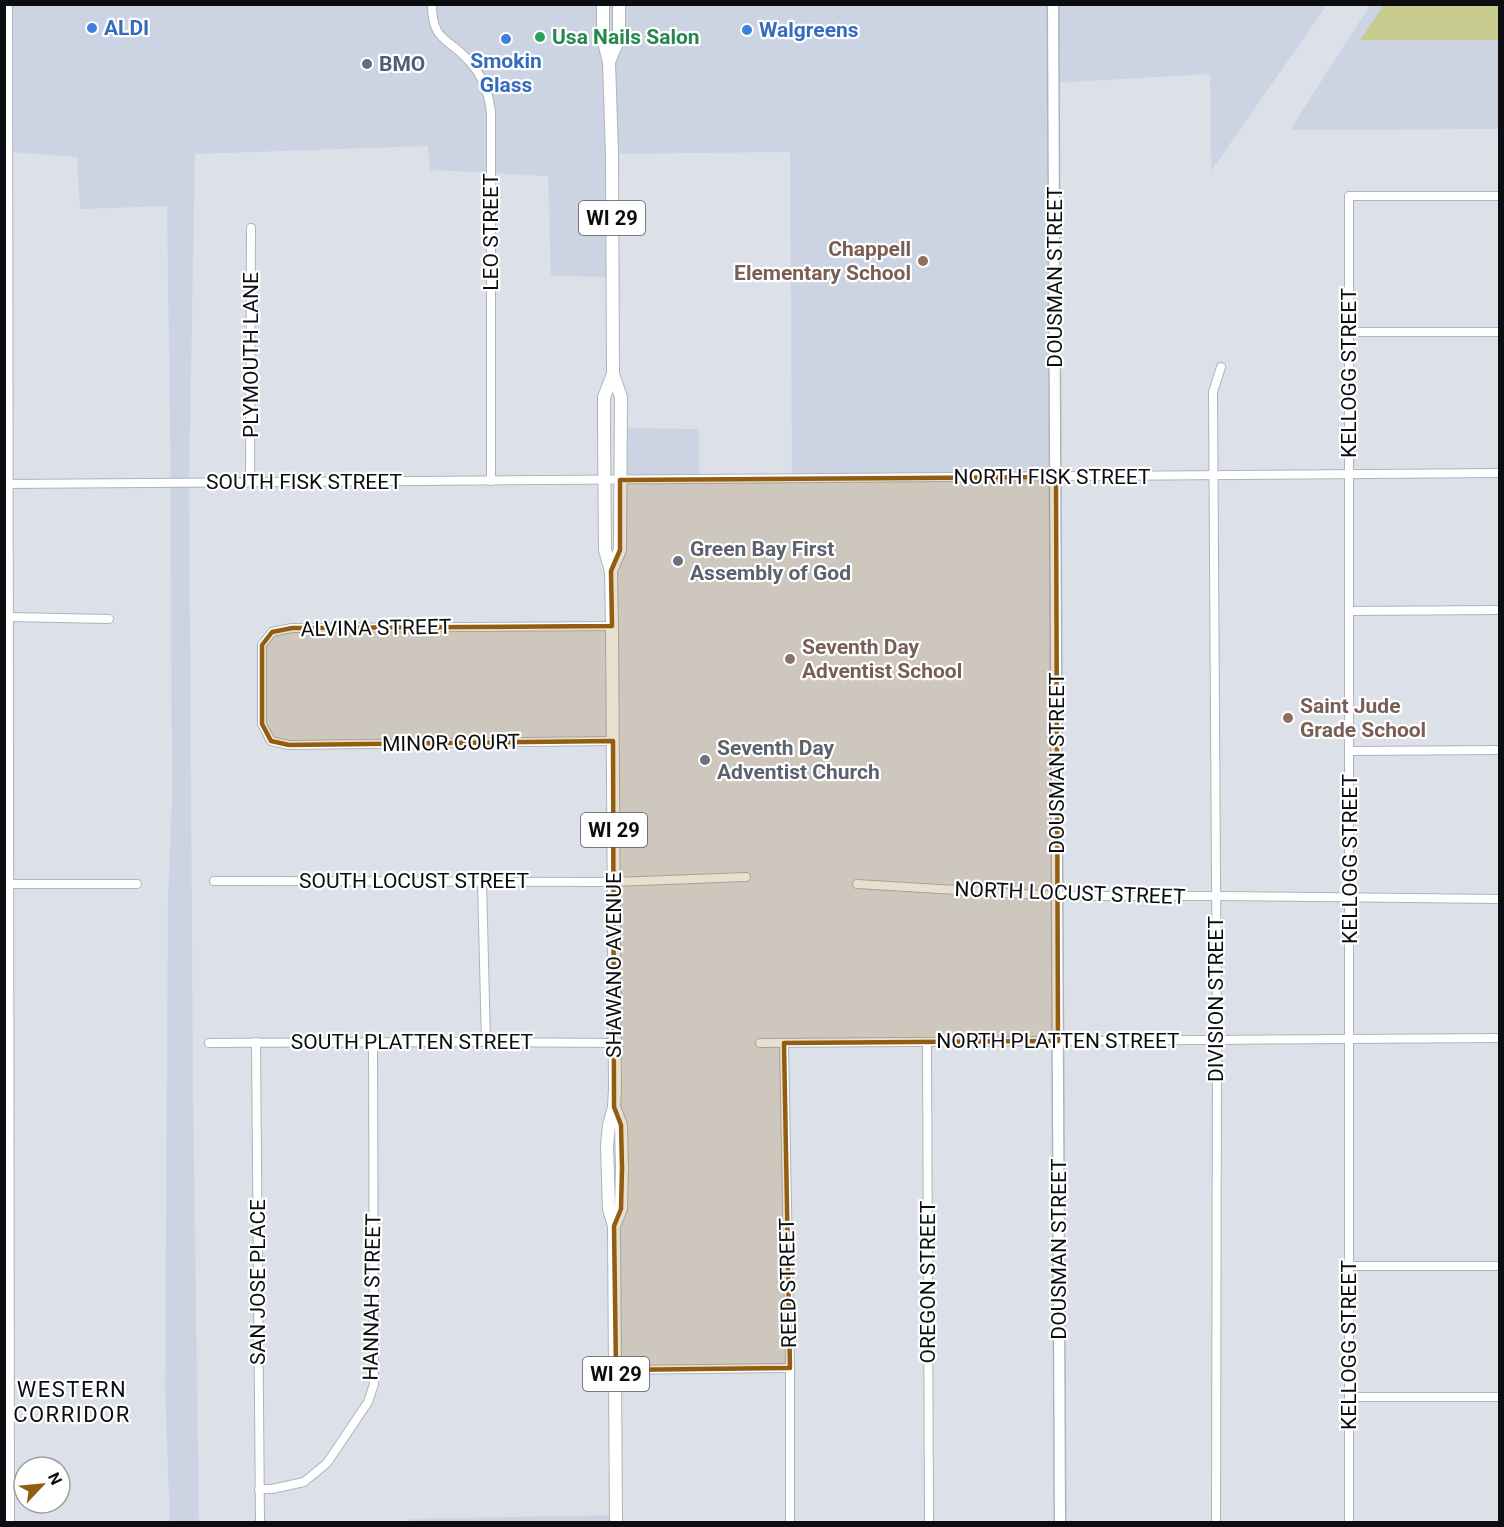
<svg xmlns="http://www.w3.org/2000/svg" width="1504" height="1527" font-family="Roboto,sans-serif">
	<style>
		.built { fill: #ccd4e3 }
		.green { fill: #c7cb8d }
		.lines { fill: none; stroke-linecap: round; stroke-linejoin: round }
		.street-casing { stroke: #afb3bb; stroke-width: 10 }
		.secondary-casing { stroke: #afb3bb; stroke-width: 13 }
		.primary-casing { stroke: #afb3bb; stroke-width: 14 }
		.street { stroke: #fff; stroke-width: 8 }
		.secondary { stroke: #fff; stroke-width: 10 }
		.primary { stroke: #fff; stroke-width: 12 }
		.marked { fill: #925d10; fill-opacity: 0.2; stroke: #925d10; stroke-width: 4.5; stroke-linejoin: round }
		.shop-dot { fill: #3f7fe0; stroke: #fff; stroke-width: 2 }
		.leisure-dot { fill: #2e9e5b; stroke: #fff; stroke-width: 2 }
		.service-dot { fill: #5c6f8a; stroke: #fff; stroke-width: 2 }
		.education-dot { fill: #8d6e63; stroke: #fff; stroke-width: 2 }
		.worship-dot { fill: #6b7280; stroke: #fff; stroke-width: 2 }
		.labels { text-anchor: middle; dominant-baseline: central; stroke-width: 4.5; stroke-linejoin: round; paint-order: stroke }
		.shield { fill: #fff; stroke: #555658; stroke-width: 1.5 }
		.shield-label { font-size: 20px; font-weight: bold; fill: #0c0d10 }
		.shop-label { font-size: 21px; font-weight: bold; fill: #366cbe; stroke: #fff; text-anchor: start }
		.leisure-label { font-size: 21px; font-weight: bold; fill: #27864d; stroke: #fff; text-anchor: start }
		.service-label { font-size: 21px; font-weight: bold; fill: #4e5e75; stroke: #fff; text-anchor: start }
		.street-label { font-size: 21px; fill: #0c0d10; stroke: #fff }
		.education-label { font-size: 21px; font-weight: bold; fill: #785e54; stroke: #fff; text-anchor: start }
		.worship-label { font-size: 21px; font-weight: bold; fill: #5b616d; stroke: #fff; text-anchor: start }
		.neighbourhood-label { font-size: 22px; letter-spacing: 1.5px; fill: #0c0d10; stroke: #fff }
	</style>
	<rect width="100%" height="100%" fill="#dce1e9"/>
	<!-- built -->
	<g class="built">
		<polygon points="5,4 1327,5 1211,171 1210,74 1054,83 1056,477 792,479 790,152 612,154 612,277 551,276 548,176 430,170 428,146 195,154 189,482 193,1092 199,1522 170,1522 165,1389 168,900 172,798 170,417 167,206 80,209 77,157 8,152"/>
		<polygon points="1370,5 1499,5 1499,129 1290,130"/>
		<polygon points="620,428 699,429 699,479 620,480"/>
		<polygon points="616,1515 616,1522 409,1522 411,1519"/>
	</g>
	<!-- green -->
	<polygon class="green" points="1384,5 1499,5 1499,40 1360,40"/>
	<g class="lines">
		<!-- street casing -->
		<g class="street-casing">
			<g id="street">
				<polyline points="8,4 10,1522"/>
				<path d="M432,4C432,42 448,37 469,61C483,76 489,93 491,113V481"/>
				<polyline points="1349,332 1500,332"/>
				<polyline points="250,482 251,228"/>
				<polyline points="4,484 1500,473"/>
				<polyline points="1349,611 1500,610"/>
				<polyline points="9,617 109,619"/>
				<polyline points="612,626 292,628 272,632 262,645 262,724 271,741 289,745 613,741"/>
				<polyline points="1349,751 1500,750"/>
				<polyline points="214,881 614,882 746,877"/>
				<polyline points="482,881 486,1042"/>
				<polyline points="6,884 137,884"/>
				<polyline points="857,884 1057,896 1216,896 1500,899"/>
				<polyline points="256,1042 260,1522"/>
				<polyline points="927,1042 929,1522"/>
				<polyline points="209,1043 486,1042 614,1043"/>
				<polyline points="760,1043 1500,1038"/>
				<polyline points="784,1043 790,1368 790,1522"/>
				<polyline points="1349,1266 1500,1266"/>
				<polyline points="616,1370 790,1368"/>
				<polyline points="1349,1397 1500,1397"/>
				<polyline points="259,1489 272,1489 304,1482 327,1463 368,1402 374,1384 373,1042"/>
				<polyline points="1216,1522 1217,1040 1213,392 1221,367"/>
				<polyline points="1349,1522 1349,196 1500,196"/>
			</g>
		</g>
		<!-- secondary casing -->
		<g class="secondary-casing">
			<polyline id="secondary" points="1053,4 1060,1522"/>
		</g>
		<!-- primary casing -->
		<g class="primary-casing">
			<g id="primary">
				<polyline points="603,4 603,38 609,62 612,154 613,374 621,397 620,550 611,571"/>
				<polyline points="609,62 619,38 619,4"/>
				<polyline points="613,374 604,397 604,428 605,550 611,571 612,626 615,1089 614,1107 609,1125 607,1146 609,1209 614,1226 616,1522"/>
				<polyline points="614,1226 621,1209 622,1168 621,1125 614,1107"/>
			</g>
		</g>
		<!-- street -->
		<use href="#street" class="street"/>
		<!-- secondary -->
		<use href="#secondary" class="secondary"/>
		<!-- primary -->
		<use href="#primary" class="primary"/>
	</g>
	<!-- marked area -->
	<path class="marked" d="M1056,477L1058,1041L784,1043L790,1368L616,1370L614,1226L621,1209L622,1168L621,1125L614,1107L613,741L289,745L271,741L262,724V645L272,632L292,628L612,626L611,571L620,550V480Z"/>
	<!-- markers -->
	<g class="shop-dot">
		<circle cx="92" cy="28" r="6"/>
		<circle cx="747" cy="30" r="6"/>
		<circle cx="506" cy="39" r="6"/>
	</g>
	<circle class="leisure-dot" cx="540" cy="37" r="6"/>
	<circle class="service-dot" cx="367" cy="64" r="6"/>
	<g class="education-dot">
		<circle cx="923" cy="261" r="6"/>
		<circle cx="790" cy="659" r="6"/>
		<circle cx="1288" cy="718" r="6"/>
	</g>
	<g class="worship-dot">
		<circle cx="678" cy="561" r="6"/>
		<circle cx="705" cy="760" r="6"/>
	</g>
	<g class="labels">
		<!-- shield labels -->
		<g class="shield">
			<rect x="579" y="201" width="66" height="34" rx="4.5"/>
			<rect x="581" y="813" width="66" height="34" rx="4.5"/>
			<rect x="583" y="1357" width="66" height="34" rx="4.5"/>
		</g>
		<g class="shield-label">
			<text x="612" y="218">WI 29</text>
			<text x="614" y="830">WI 29</text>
			<text x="616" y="1374">WI 29</text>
		</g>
		<!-- shop labels -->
		<g class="shop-label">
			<text x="104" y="28">ALDI</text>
			<text x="759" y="30">Walgreens</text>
			<text x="506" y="61" text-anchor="middle">Smokin<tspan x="506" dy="24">Glass</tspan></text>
		</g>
		<!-- leisure labels -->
		<g class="leisure-label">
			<text x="552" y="37">Usa Nails Salon</text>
		</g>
		<!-- service labels -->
		<g class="service-label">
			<text x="379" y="64">BMO</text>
		</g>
		<!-- street labels -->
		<g class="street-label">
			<text transform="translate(491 232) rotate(-90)">LEO STREET</text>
			<text transform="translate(1055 277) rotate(-90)">DOUSMAN STREET</text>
			<text transform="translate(251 355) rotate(-90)">PLYMOUTH LANE</text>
			<text transform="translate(1349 373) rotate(-90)">KELLOGG STREET</text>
			<text x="1052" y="477">NORTH FISK STREET</text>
			<text x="304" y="482">SOUTH FISK STREET</text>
			<text transform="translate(376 628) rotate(-1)">ALVINA STREET</text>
			<text transform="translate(451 743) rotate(-1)">MINOR COURT</text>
			<text transform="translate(1057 763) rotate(-90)">DOUSMAN STREET</text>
			<text transform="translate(1350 859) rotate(-90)">KELLOGG STREET</text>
			<text x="414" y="881">SOUTH LOCUST STREET</text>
			<text transform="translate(1070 893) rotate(2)">NORTH LOCUST STREET</text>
			<text transform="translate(614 965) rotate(-90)">SHAWANO AVENUE</text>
			<text transform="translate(1216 999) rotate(-90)">DIVISION STREET</text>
			<text x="1058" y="1041">NORTH PLATTEN STREET</text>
			<text x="412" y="1042">SOUTH PLATTEN STREET</text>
			<text transform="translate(1059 1249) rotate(-90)">DOUSMAN STREET</text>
			<text transform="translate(258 1282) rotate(-90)">SAN JOSE PLACE</text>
			<text transform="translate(928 1282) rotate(-90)">OREGON STREET</text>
			<text transform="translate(788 1283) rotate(-91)">REED STREET</text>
			<text transform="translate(372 1297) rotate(-89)">HANNAH STREET</text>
			<text transform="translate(1349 1345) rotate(-90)">KELLOGG STREET</text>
		</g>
		<!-- education labels -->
		<g class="education-label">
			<text x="911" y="249" text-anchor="end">Chappell<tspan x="911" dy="24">Elementary School</tspan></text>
			<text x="802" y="647">Seventh Day<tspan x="802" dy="24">Adventist School</tspan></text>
			<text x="1300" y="706">Saint Jude<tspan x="1300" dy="24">Grade School</tspan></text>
		</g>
		<!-- worship labels -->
		<g class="worship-label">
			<text x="690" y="549">Green Bay First<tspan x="690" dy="24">Assembly of God</tspan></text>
			<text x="717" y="748">Seventh Day<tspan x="717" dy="24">Adventist Church</tspan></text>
		</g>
		<!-- neighbourhood labels -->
		<g class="neighbourhood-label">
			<text x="72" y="1389">WESTERN<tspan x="72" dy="25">CORRIDOR</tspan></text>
		</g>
	</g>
	<!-- border -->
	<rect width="1504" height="1527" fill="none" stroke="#0c0d10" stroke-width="12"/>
	<!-- north arrow -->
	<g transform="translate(42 1485) rotate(64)"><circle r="28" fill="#ffffff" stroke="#9e9e9f" stroke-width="1.5"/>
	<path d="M0-4.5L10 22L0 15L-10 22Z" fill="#925d10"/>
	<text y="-9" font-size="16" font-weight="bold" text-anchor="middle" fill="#0c0d10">N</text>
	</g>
</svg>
